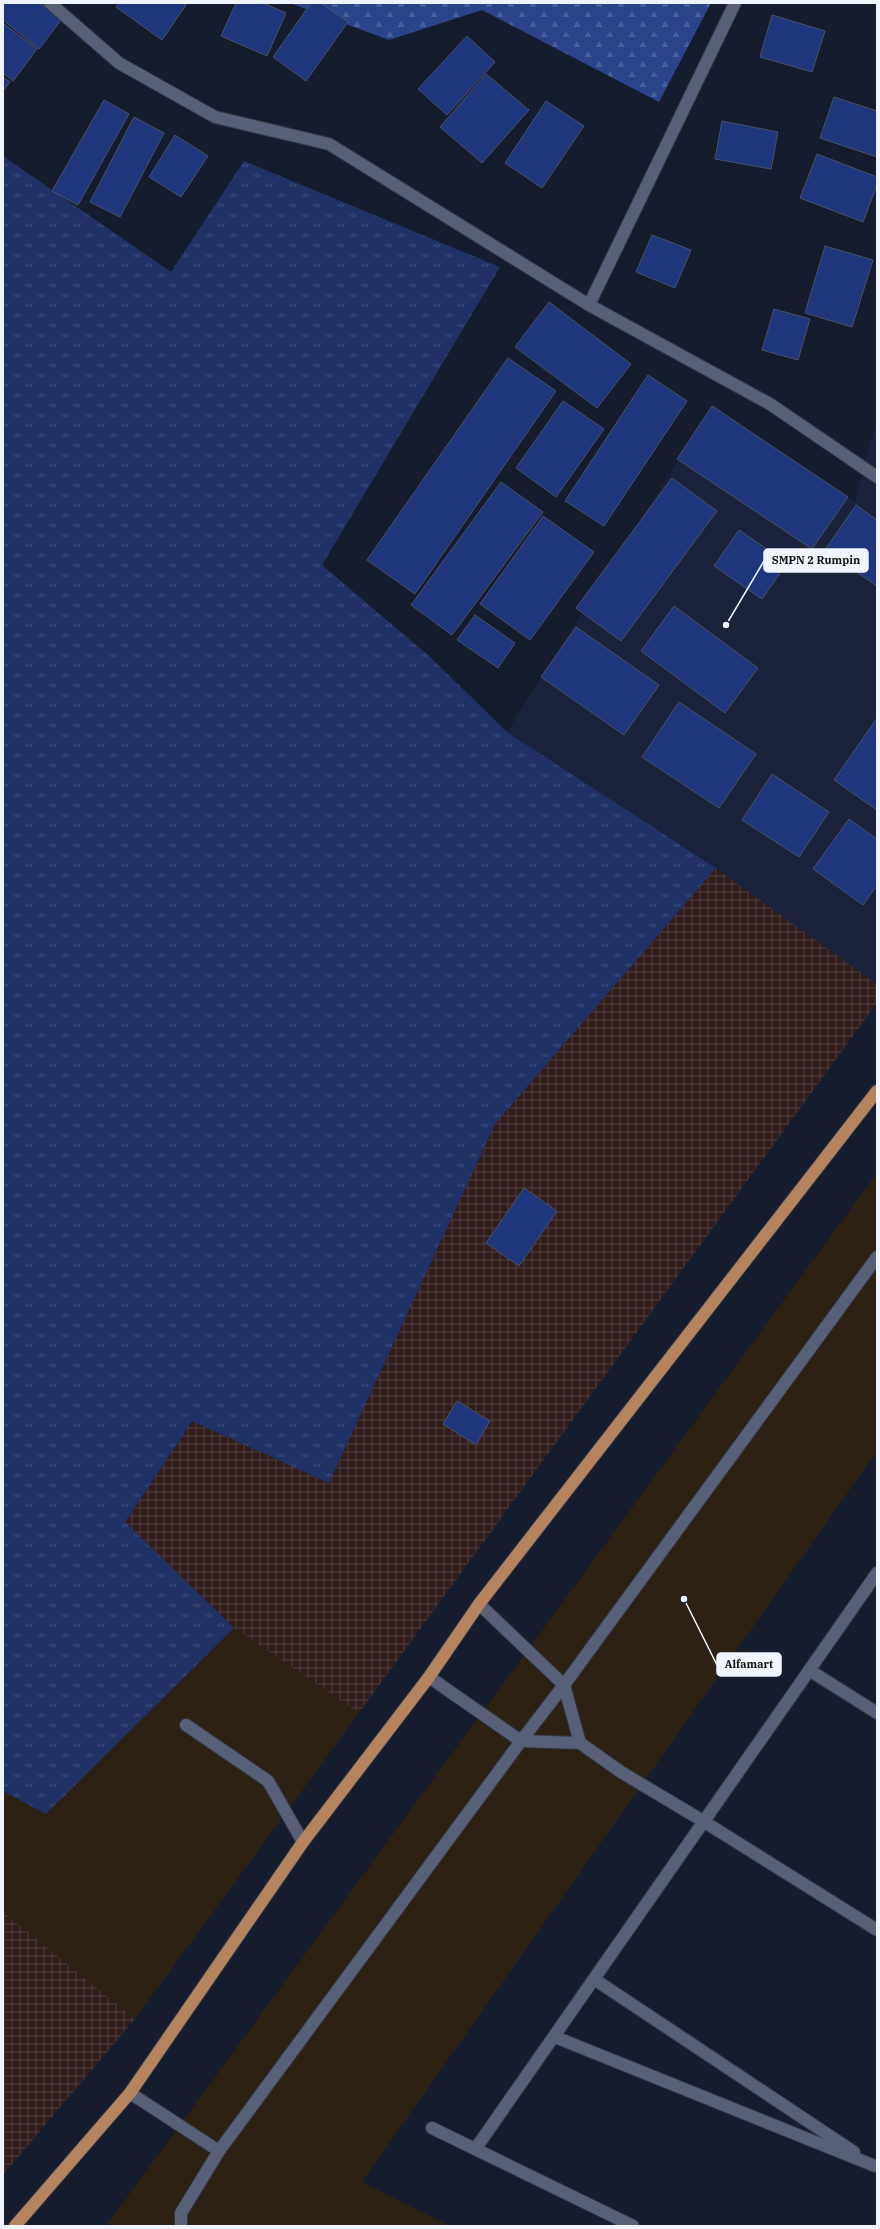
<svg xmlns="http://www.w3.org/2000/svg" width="880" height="2229" font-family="'IBM Plex Serif',serif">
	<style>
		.commercial { fill: #2d2113 }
		.industrial { fill: url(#industrial-grid) }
		.built { fill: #1a233b }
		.grass { fill: url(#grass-tufts) }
		.forest { fill: url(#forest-firs) }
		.building { fill: #1f357c; stroke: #495267 }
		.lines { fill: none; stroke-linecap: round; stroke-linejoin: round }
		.minor-casing { stroke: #323644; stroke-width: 14 }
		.major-casing { stroke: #323644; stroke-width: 14 }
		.minor { stroke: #576076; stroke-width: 12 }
		.major { stroke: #b5835d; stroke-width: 12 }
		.leader { fill: none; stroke: #eff4fe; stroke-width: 1.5 }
		.callout-dot { fill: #eff4fe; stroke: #141c2e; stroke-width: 1.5 }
		.callout { fill: #eff4fe; stroke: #eff4fe; stroke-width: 1.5 }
		.callout-label { font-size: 11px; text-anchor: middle; font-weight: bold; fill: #111 }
	</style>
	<defs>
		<pattern id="industrial-grid" width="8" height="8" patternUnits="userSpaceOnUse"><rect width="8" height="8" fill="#311e1c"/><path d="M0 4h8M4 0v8" fill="none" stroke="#4f3f3e"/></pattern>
		<pattern id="grass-tufts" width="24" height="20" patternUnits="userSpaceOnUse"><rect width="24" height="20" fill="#203265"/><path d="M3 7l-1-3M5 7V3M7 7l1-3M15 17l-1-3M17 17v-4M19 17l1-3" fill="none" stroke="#41507c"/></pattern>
		<pattern id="forest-firs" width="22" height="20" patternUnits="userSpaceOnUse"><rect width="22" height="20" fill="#2a438a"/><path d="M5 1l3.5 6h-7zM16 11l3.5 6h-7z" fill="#495f9c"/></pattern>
	</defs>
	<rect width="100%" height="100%" fill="#141c2e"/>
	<!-- commercial -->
	<g class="commercial">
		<polygon points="877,1173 877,1451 362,2182 451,2226 106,2226"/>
		<polygon points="234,1628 359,1713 135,2019 3,1912 3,1791 46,1813"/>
	</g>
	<!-- industrial -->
	<g class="industrial">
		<polygon points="716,868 877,984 877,1003 359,1713 234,1628 125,1522 192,1421 329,1483 495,1124"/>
		<polygon points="3,1912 135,2019 3,2175"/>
	</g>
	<!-- built -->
	<polygon class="built" points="713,405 855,502 877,419 877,984 716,868 507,732"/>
	<!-- grass -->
	<polygon class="grass" points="3,156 171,272 244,161 500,267 322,565 429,656 507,732 716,868 495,1124 329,1483 192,1421 125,1522 234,1628 46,1814 3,1791"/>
	<!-- forest -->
	<polygon class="forest" points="290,3 711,3 659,102 482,10 389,40"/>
	<!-- building -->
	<g class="building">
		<polygon points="3,3 40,3 61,20 39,49 3,20"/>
		<polygon points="119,3 183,3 186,5 162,40 116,7"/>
		<polygon points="236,3 263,3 286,13 267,56 221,36"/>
		<polygon points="311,3 321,3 348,22 306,81 273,57"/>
		<polygon points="772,15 825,31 812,72 760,57"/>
		<polygon points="3,23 37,49 13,81 3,73"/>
		<polygon points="467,36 495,62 447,115 418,89"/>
		<polygon points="486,74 529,110 482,163 440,127"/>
		<polygon points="3,77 10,82 3,91"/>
		<polygon points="834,97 877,111 877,157 820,138"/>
		<polygon points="104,100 129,114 78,205 52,191"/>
		<polygon points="546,101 584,126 542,188 505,163"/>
		<polygon points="134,117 164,133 120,217 90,202"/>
		<polygon points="722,121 778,132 771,169 715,159"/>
		<polygon points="175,135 208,156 181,197 149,177"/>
		<polygon points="817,154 877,177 877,185 863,222 800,198"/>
		<polygon points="652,235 691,250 675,288 636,272"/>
		<polygon points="825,246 873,260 852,327 805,313"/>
		<polygon points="549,302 631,364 597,408 515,347"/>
		<polygon points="774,309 810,319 798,360 762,350"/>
		<polygon points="508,358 556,391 415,594 367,560"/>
		<polygon points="648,375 687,401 604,526 565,501"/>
		<polygon points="563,401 604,429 556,497 516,468"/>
		<polygon points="712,406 848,497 812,549 677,459"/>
		<polygon points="672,478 717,511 621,641 576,608"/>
		<polygon points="501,482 543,512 452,635 411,605"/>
		<polygon points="856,505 877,520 877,586 825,550"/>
		<polygon points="543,516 594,552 530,640 480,604"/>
		<polygon points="739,530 787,563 762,599 714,566"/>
		<polygon points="674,606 758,668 725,713 641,651"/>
		<polygon points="475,615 515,643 498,668 457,640"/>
		<polygon points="576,627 659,685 624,735 541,677"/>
		<polygon points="679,702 756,754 719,808 642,757"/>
		<polygon points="877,718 877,810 834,780"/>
		<polygon points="772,774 829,812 799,857 742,820"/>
		<polygon points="849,819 877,839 877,885 863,905 813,869"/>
		<polygon points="524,1188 557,1211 519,1266 486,1243"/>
		<polygon points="457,1401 490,1421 476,1445 443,1424"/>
	</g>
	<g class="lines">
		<!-- minor casing -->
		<g class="minor-casing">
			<g id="minor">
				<polyline points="50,3 119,63 215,117 329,144 589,305 770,404 877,477"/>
				<polyline points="589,305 735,3"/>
				<polyline points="479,1604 564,1685 580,1743"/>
				<polyline points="809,1670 877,1713"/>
				<polyline points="429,1677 521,1741 580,1743 621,1772 703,1821 877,1930"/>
				<polyline points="186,1725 268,1781 303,1842"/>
				<polyline points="594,1979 854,2152"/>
				<polyline points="555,2037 875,2166"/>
				<polyline points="130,2093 219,2151"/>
				<polyline points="432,2128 633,2226"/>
				<polyline points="476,2148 877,1573"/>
				<polyline points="181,2226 181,2213 219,2151 521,1741 564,1685 877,1257"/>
			</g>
		</g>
		<!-- major casing -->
		<g class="major-casing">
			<polyline id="major" points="15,2226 130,2093 303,1842 429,1677 479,1604 877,1091"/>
		</g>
		<!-- minor -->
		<use href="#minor" class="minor"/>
		<!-- major -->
		<use href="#major" class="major"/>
	</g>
	<!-- callouts -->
	<path class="leader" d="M726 625L764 561M684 1599L717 1665"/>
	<g class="callout-dot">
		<circle cx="726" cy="625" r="4"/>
		<circle cx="684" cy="1599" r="4"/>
	</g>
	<g class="callout">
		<rect x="764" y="549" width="104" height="23" rx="4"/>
		<rect x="717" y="1653" width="64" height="23" rx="4"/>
	</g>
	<g class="callout-label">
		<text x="816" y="564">SMPN 2 Rumpin</text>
		<text x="749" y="1668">Alfamart</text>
	</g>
	<!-- border -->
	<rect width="880" height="2229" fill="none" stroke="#eff4fe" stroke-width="8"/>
</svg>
